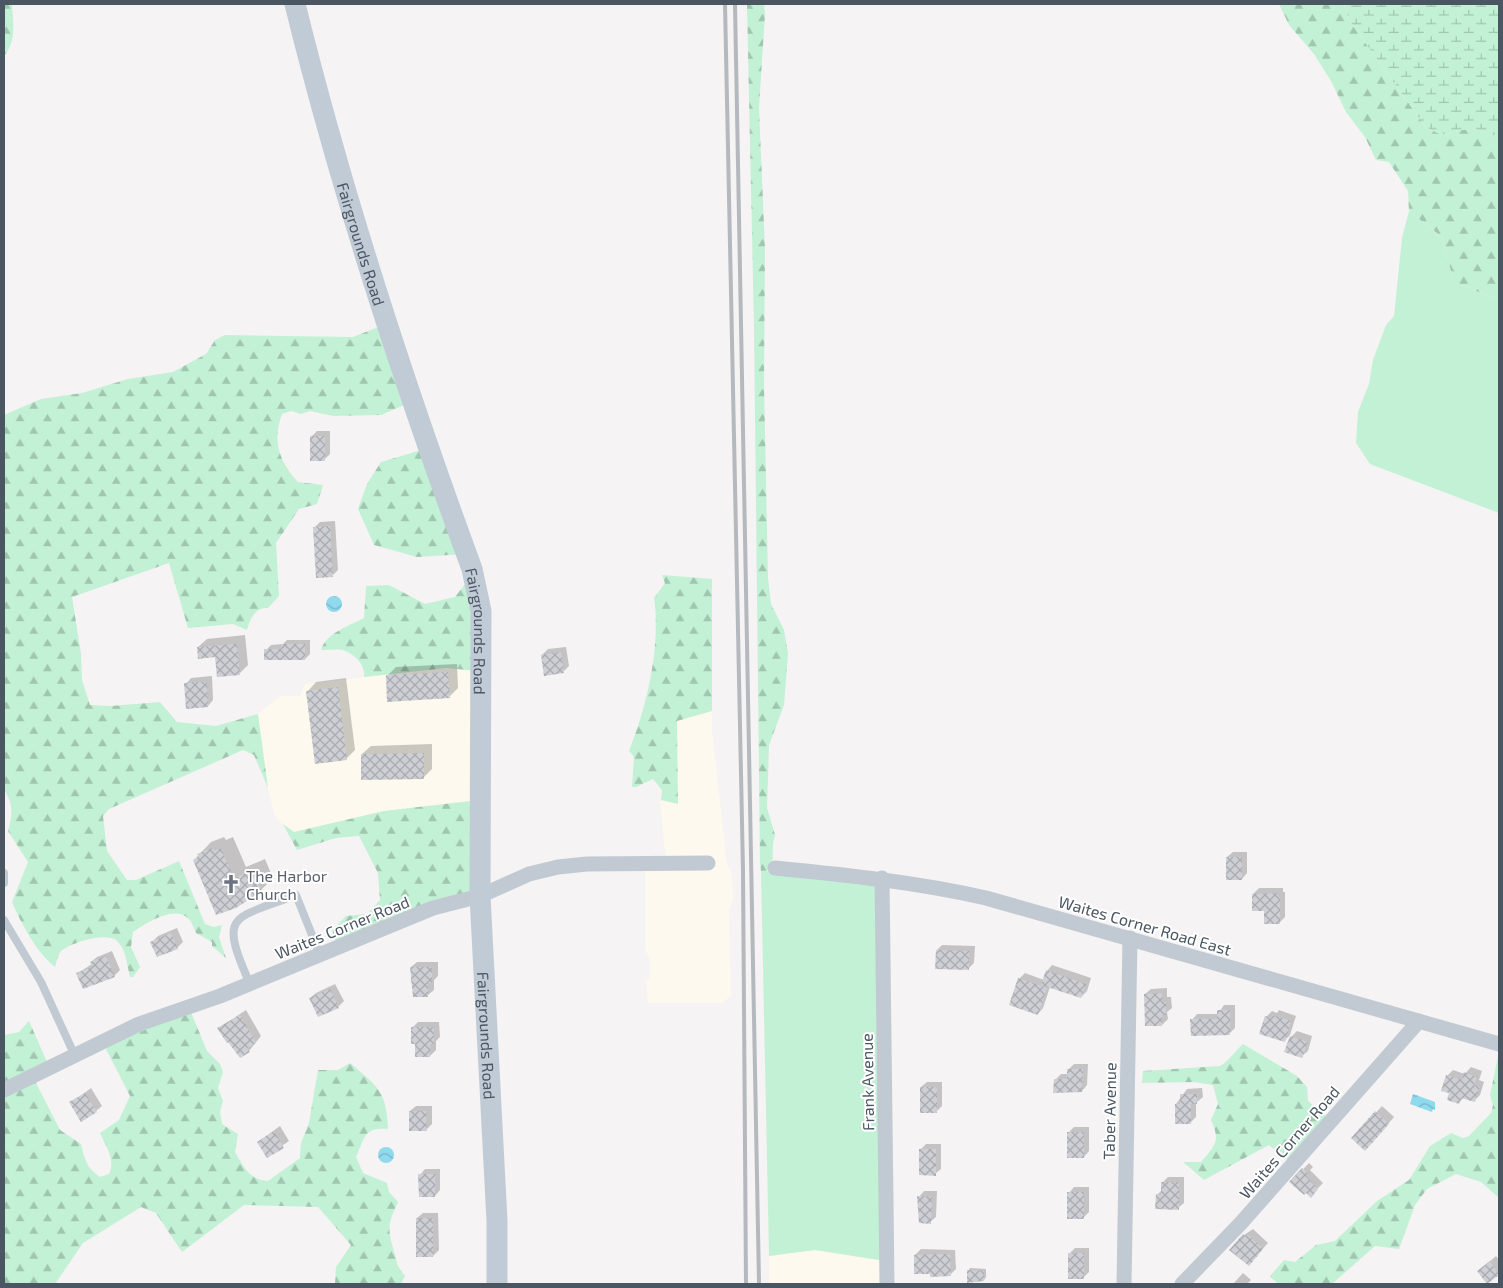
<svg xmlns="http://www.w3.org/2000/svg" width="1503" height="1288" font-family="'Exo 2',sans-serif">
	<style>
		.commercial { fill: #fdf9ef }
		.grass { fill: #c3f1d5 }
		.forest { fill: url(#forest-firs) }
		.wetland { fill: url(#wetland-marsh) }
		.water { fill: url(#water-waves) }
		.shadow { fill: #0003 }
		.building { fill: url(#building-cross-hatch) }
		.lines { fill: none; stroke-linecap: round; stroke-linejoin: round }
		.lane { stroke: #c1cad2; stroke-width: 8 }
		.street { stroke: #c1cad2; stroke-width: 15 }
		.secondary { stroke: #c1cbd6; stroke-width: 21 }
		.rail { stroke: #b5b8bd; stroke-width: 4 }
		.labels { text-anchor: middle; dominant-baseline: central; stroke-width: 4; stroke-linejoin: round; paint-order: stroke }
		.street-label { font-size: 16px; fill: #4a5661; stroke: #fff }
		.worship-label { font-size: 16px; fill: #5b616d; stroke: #fff; text-anchor: start }
	</style>
	<defs>
		<pattern id="forest-firs" width="22" height="20" patternUnits="userSpaceOnUse" patternTransform="scale(1.25)"><rect width="22" height="20" fill="#c3f1d5"/><path d="M5 1l3.5 6h-7zM16 11l3.5 6h-7z" fill="#a0c6b0"/></pattern>
		<pattern id="wetland-marsh" width="20" height="14" patternUnits="userSpaceOnUse" patternTransform="scale(1.25)"><rect width="20" height="14" fill="#c3f1d5"/><path d="M1 5h8M5 5V1M11 12h8M15 12V8" fill="none" stroke="#a0c6b0"/></pattern>
		<pattern id="water-waves" width="16" height="10" patternUnits="userSpaceOnUse" patternTransform="scale(1.25)"><rect width="16" height="10" fill="#90daee"/><path d="M0 5q4-4 8 0t8 0" fill="none" stroke="#78b4c4"/></pattern>
		<pattern id="building-cross-hatch" width="8" height="8" patternUnits="userSpaceOnUse" patternTransform="scale(1.25)"><rect width="8" height="8" fill="#cdcfd5"/><path d="M0 0l8 8M0 8l8-8" fill="none" stroke="#a8abb0"/></pattern>
	</defs>
	<rect width="100%" height="100%" fill="#f5f3f3"/>
	<!-- commercial -->
	<g class="commercial">
		<polygon points="447,668 478,671 479,800 384,811 294,832 281,823 274,814 268,789 258,714 280,696 300,696 305,684"/>
		<polygon points="712,711 712,730 727,864 731,871 732,881 733,899 729,912 731,996 722,1003 648,1003 646,981 650,976 650,959 645,950 645,868 666,862 660,802 661,800 677,803 677,721"/>
		<polygon points="815,1250 885,1261 885,1284 769,1284 769,1256"/>
	</g>
	<!-- grass -->
	<g class="grass">
		<polygon points="1409,211 1442,237 1454,282 1499,300 1499,513 1370,464 1356,443 1358,412 1369,384 1373,360 1386,325 1394,316 1402,238"/>
		<polygon points="761,871 876,877 885,1261 815,1250 769,1256"/>
	</g>
	<!-- forest -->
	<g class="forest">
		<path d="M4,4H12C13,22 17,41 4,56Z"/>
		<polygon points="747,4 764,4 765,14 759,108 765,249 764,383 768,578 771,604 784,630 788,653 784,705 769,745 767,808 775,835 773,843 772,870 761,871 760,863 754,327"/>
		<path d="M1279,4H1344L1349,20L1425,126C1450,142 1446,131 1469,129C1480,128 1488,137 1499,135V300L1454,282L1442,237L1409,211L1408,191L1389,162L1376,160L1365,137L1346,112L1331,81L1314,54L1289,25Z"/>
		<path d="M386,324L409,403L381,415L333,416L310,411L301,414L291,411L282,414C272,442 279,461 298,482L323,485L317,504L299,509L276,543L279,596L268,608C255,607 250,619 247,630L233,624L188,628L169,563L72,597L81,654L82,680L90,705L111,706L160,702L177,722L216,726L258,714L268,788L254,755L243,750L109,809L103,816L107,851L127,880H136L179,861L205,924L214,927L222,925L219,937L226,958L212,946V942L196,933C193,927 192,920 185,916C171,907 144,924 133,932L131,947L140,967L133,977H130C127,965 126,948 116,940C105,932 69,943 60,952C58,956 56,963 55,967C36,952 21,923 12,902L28,862L8,831C13,814 13,804 4,789V415L41,399L82,393L128,379L173,372L206,354L215,340L225,335L353,337Z"/>
		<path d="M428,448L430,451L471,569C480,602 480,634 479,668L478,671L446,668L364,677C366,665 354,653 342,650C336,649 328,650 321,650C326,633 349,626 364,618L366,586L389,585L425,604L455,597L472,575L465,554L417,557L374,545L358,509L367,484L381,462Z"/>
		<path d="M662,575L712,579V711L677,721L678,804L661,800L662,790L653,779L636,787H632L634,757L629,751C647,706 661,646 654,598L665,583Z"/>
		<polygon points="479,800 480,895 337,946 332,930 346,916 367,914 380,900 378,873 359,836 336,838 297,850 283,824 294,832 384,811"/>
		<path d="M190,1010L207,1051L220,1064L223,1072L218,1088L223,1101L220,1112L222,1124L238,1134L235,1152C244,1167 249,1180 268,1181L300,1158L301,1143L309,1123L318,1070H338L350,1063C377,1086 387,1091 388,1129C364,1127 365,1137 356,1157L363,1173L387,1183L389,1192L398,1202C388,1224 387,1228 394,1251C398,1265 395,1263 405,1276L401,1284H335L336,1267L351,1245L318,1207L244,1205L182,1252L156,1213L141,1207L83,1243L55,1284H4V1035L19,1032L29,1021L51,1071L37,1079L36,1083L60,1130L81,1144C84,1158 87,1169 100,1177L109,1174C116,1161 106,1146 100,1133L119,1120L130,1096L106,1049L112,1044Z"/>
		<path d="M1243,1044L1297,1076L1307,1087L1308,1101L1328,1118L1291,1163L1269,1145L1204,1180L1183,1162H1201C1215,1145 1221,1142 1211,1120L1218,1104L1213,1085L1194,1082L1142,1083L1143,1071L1220,1066C1230,1060 1234,1052 1243,1044Z"/>
		<polygon points="1499,1052 1499,1198 1481,1182 1456,1174 1427,1189 1415,1205 1399,1249 1375,1246 1332,1284 1278,1284 1270,1276 1284,1260 1295,1262 1316,1245 1335,1241 1377,1201 1409,1180 1430,1146 1451,1133 1463,1138 1469,1136 1491,1113 1493,1105 1490,1095"/>
	</g>
	<!-- wetland -->
	<path class="wetland" d="M1344,4H1499V135C1488,137 1480,128 1469,129C1446,131 1450,142 1425,126L1349,20Z"/>
	<!-- water -->
	<g class="water">
		<circle cx="334" cy="604" r="8"/>
		<polygon points="1413,1094 1435,1102 1435,1110 1433,1109 1432,1112 1410,1104"/>
		<circle cx="386" cy="1155" r="8"/>
	</g>
	<!-- shadow -->
	<g class="shadow">
		<polygon points="317,431 330,431 330,454 325,459 311,437"/>
		<polygon points="335,521 338,570 333,575 315,527 320,522"/>
		<polygon points="245,635 248,665 239,674 216,656 198,647 207,639"/>
		<polygon points="287,640 310,640 310,654 305,659 266,650 271,645 283,644"/>
		<polygon points="566,647 569,666 563,672 542,655 548,649"/>
		<polygon points="457,664 458,688 449,697 387,676 396,667"/>
		<polygon points="212,676 213,700 208,706 186,684 191,678"/>
		<polygon points="346,678 355,750 346,759 308,691 316,682"/>
		<polygon points="432,744 432,769 423,778 362,754 371,746"/>
		<polygon points="224,837 226,840 233,837 246,867 265,859 273,878 261,890 235,906 194,860 211,842"/>
		<polygon points="1233,852 1247,852 1247,873 1242,879 1227,857"/>
		<polygon points="1259,888 1283,888 1283,892 1285,892 1285,917 1280,922 1265,910 1253,894"/>
		<polygon points="177,928 183,942 177,948 152,942 158,936"/>
		<polygon points="942,945 975,946 974,963 968,969 937,950"/>
		<polygon points="112,951 120,970 114,976 78,973 92,964 91,962 97,957"/>
		<polygon points="417,962 438,962 438,976 434,980 434,990 428,995 414,982 411,982 411,967"/>
		<polygon points="1052,965 1091,978 1087,991 1081,997 1050,987 1043,1008 1038,1014 1019,979 1025,973 1044,980 1047,971"/>
		<polygon points="335,984 344,1001 338,1007 310,998 316,993"/>
		<polygon points="1167,988 1167,997 1171,997 1172,1008 1167,1012 1168,1019 1162,1025 1145,994 1151,989"/>
		<polygon points="1224,1005 1235,1005 1235,1028 1229,1034 1192,1020 1197,1014 1218,1014"/>
		<polygon points="246,1010 261,1036 249,1051 219,1028"/>
		<polygon points="1279,1010 1296,1016 1290,1035 1284,1041 1266,1017 1272,1011 1277,1013"/>
		<polygon points="418,1022 439,1022 440,1037 436,1041 436,1050 430,1056 416,1043 412,1028"/>
		<polygon points="1297,1031 1312,1036 1308,1051 1302,1056 1291,1037"/>
		<polygon points="1074,1064 1088,1064 1087,1085 1082,1091 1055,1080 1061,1074 1068,1074 1068,1070"/>
		<polygon points="1471,1067 1482,1071 1479,1080 1484,1082 1480,1095 1474,1101 1464,1097 1459,1103 1451,1093 1447,1076 1453,1070 1465,1074"/>
		<polygon points="927,1082 942,1082 942,1106 936,1112 921,1087"/>
		<polygon points="91,1088 102,1106 96,1111 71,1103"/>
		<polygon points="1202,1088 1203,1097 1196,1103 1196,1117 1190,1123 1176,1104 1187,1089"/>
		<polygon points="416,1106 432,1106 432,1124 426,1130 410,1111"/>
		<polygon points="1382,1106 1394,1117 1371,1144 1353,1138"/>
		<polygon points="280,1126 289,1141 267,1156 258,1142"/>
		<polygon points="1074,1127 1089,1127 1089,1151 1084,1157 1069,1132"/>
		<polygon points="926,1144 941,1144 941,1169 935,1174 921,1149"/>
		<polygon points="1309,1163 1313,1167 1310,1170 1323,1183 1316,1190 1291,1182"/>
		<polygon points="425,1169 440,1169 440,1190 435,1196 420,1175"/>
		<polygon points="1168,1177 1184,1177 1184,1203 1178,1208 1157,1195 1162,1190 1163,1182"/>
		<polygon points="1074,1187 1089,1187 1089,1212 1083,1218 1069,1193"/>
		<polygon points="924,1191 937,1191 936,1217 930,1222 919,1197"/>
		<polygon points="423,1213 438,1213 439,1250 433,1256 417,1218"/>
		<polygon points="1253,1229 1268,1243 1249,1264 1244,1235"/>
		<polygon points="1075,1248 1089,1248 1089,1272 1083,1278 1069,1254"/>
		<polygon points="921,1249 955,1250 956,1269 950,1275 931,1272 915,1255"/>
		<polygon points="1496,1256 1499,1260 1499,1273 1487,1282 1479,1271"/>
		<polygon points="970,1268 986,1269 986,1277 984,1280 968,1271"/>
		<polygon points="1243,1273 1251,1280 1247,1284 1233,1284"/>
	</g>
	<!-- building -->
	<g class="building">
		<rect x="310" y="436" width="15" height="25"/>
		<polygon points="330,526 333,577 316,578 313,527"/>
		<polygon points="237,644 240,675 217,677 215,657 198,659 197,647"/>
		<polygon points="281,644 305,644 305,660 264,660 264,649 281,649"/>
		<polygon points="561,652 564,673 544,676 541,655"/>
		<polygon points="448,672 450,698 387,702 386,675"/>
		<polygon points="207,682 208,707 186,709 184,683"/>
		<polygon points="338,687 347,760 315,764 306,691"/>
		<polygon points="424,753 424,779 361,780 361,754"/>
		<polygon points="212,848 214,851 221,848 234,878 253,870 262,891 236,908 216,915 193,860 199,857 197,854"/>
		<rect x="1226" y="857" width="16" height="23"/>
		<polygon points="1278,893 1278,897 1280,897 1280,924 1264,924 1264,911 1252,911 1252,894"/>
		<polygon points="171,933 178,949 157,957 150,942"/>
		<polygon points="936,950 969,951 969,970 935,969"/>
		<polygon points="106,956 115,977 83,989 76,973 92,967 90,962"/>
		<polygon points="410,967 432,967 432,983 428,983 428,997 413,997"/>
		<polygon points="1046,970 1086,984 1081,998 1041,985"/>
		<polygon points="1018,978 1047,988 1038,1015 1009,1005"/>
		<polygon points="330,989 339,1008 318,1017 309,998"/>
		<polygon points="1162,993 1162,1002 1166,1002 1166,1015 1162,1015 1162,1026 1145,1026 1144,994"/>
		<polygon points="1217,1010 1230,1010 1230,1035 1191,1036 1190,1019 1217,1019"/>
		<polygon points="240,1015 256,1043 247,1048 250,1052 240,1058 228,1042 227,1043 217,1028"/>
		<polygon points="1272,1015 1291,1021 1285,1042 1259,1034 1265,1016 1272,1018"/>
		<polygon points="411,1027 434,1027 434,1044 430,1044 430,1057 415,1057 415,1044 411,1044"/>
		<polygon points="1290,1036 1308,1042 1302,1058 1284,1052"/>
		<polygon points="1067,1069 1083,1069 1082,1092 1053,1093 1054,1079 1067,1079"/>
		<polygon points="1464,1072 1477,1077 1474,1085 1480,1087 1475,1102 1461,1098 1459,1104 1447,1100 1449,1093 1441,1091 1446,1075 1462,1080"/>
		<rect x="920" y="1087" width="17" height="26"/>
		<polygon points="85,1093 97,1112 81,1122 69,1102"/>
		<polygon points="1180,1094 1197,1094 1197,1104 1191,1104 1191,1124 1175,1124 1175,1104 1180,1104"/>
		<polygon points="409,1111 426,1111 427,1131 409,1131"/>
		<polygon points="1375,1111 1389,1124 1365,1151 1351,1138"/>
		<polygon points="274,1131 284,1148 267,1158 257,1142"/>
		<rect x="1067" y="1132" width="17" height="26"/>
		<polygon points="919,1149 936,1149 936,1176 919,1175"/>
		<polygon points="1302,1168 1308,1173 1306,1176 1318,1189 1311,1198 1306,1193 1304,1195 1289,1182"/>
		<polygon points="418,1174 435,1174 435,1197 419,1197"/>
		<polygon points="1161,1182 1179,1182 1179,1210 1155,1209 1156,1194 1161,1195"/>
		<rect x="1067" y="1192" width="17" height="27"/>
		<polygon points="917,1196 932,1197 931,1224 919,1223"/>
		<rect x="416" y="1218" width="17" height="39"/>
		<polygon points="1243,1234 1245,1236 1247,1234 1263,1249 1249,1266 1229,1250"/>
		<rect x="1068" y="1253" width="16" height="26"/>
		<polygon points="943,1254 950,1255 951,1276 930,1277 930,1274 914,1274 914,1255"/>
		<polygon points="1490,1261 1499,1275 1487,1284 1477,1271"/>
		<polygon points="967,1270 984,1271 984,1281 967,1283"/>
	</g>
	<g class="lines">
		<!-- lane -->
		<g class="lane">
			<polyline points="4,873 4,883"/>
			<polyline points="4,920 41,982 75,1056"/>
			<path d="M250,984C218,912 232,920 296,895L320,955"/>
		</g>
		<!-- street -->
		<g class="street">
			<path d="M775,868C846,875 916,882 986,898L1499,1044"/>
			<polyline points="882,878 887,1284"/>
			<polyline points="4,1090 139,1024 220,996 433,908 480,896 529,874 558,867 587,864 708,863"/>
			<polyline points="1124,1284 1130,938"/>
			<polyline points="1182,1284 1241,1223 1419,1021"/>
		</g>
		<!-- secondary -->
		<path class="secondary" id="s1" d="M295,4C342,195 404,384 472,569L481,611L480,896L497,1221V1284"/>
		<!-- rail -->
		<g class="rail">
			<polyline points="725,4 743,870 746,1284"/>
			<polyline points="735,4 759,1284"/>
		</g>
	</g>
	<!-- icons -->
	<defs>
		<g id="church-bare" transform="scale(1.5)"><path d="M-1.2-6h2.4v3.5h3.3v2.4h-3.3V6h-2.4V-.1h-3.3v-2.4h3.3Z" fill="#6b7280" stroke="#fff" stroke-width="2.5" paint-order="stroke"/></g>
	</defs>
	<g fill-rule="evenodd">
		<use href="#church-bare" x="231" y="884"/>
	</g>
	<g class="labels">
		<!-- street labels -->
		<g class="street-label">
			<text stroke="none"><textPath href="#s1" startOffset="249">Fairgrounds Road</textPath></text>
			<text stroke="none"><textPath href="#s1" startOffset="655">Fairgrounds Road</textPath></text>
			<text transform="translate(1145 925) rotate(16)">Waites Corner Road East</text>
			<text transform="translate(342 927) rotate(-22)">Waites Corner Road</text>
			<text stroke="none"><textPath href="#s1" startOffset="1060">Fairgrounds Road</textPath></text>
			<text transform="translate(867 1082) rotate(-91)">Frank Avenue</text>
			<text transform="translate(1109 1111) rotate(-89)">Taber Avenue</text>
			<text transform="translate(1289 1142) rotate(-49)">Waites Corner Road</text>
		</g>
		<!-- worship labels -->
		<g class="worship-label">
			<text x="246" y="875">The Harbor<tspan x="246" dy="18">Church</tspan></text>
		</g>
	</g>
	<!-- border -->
	<rect width="1503" height="1288" fill="none" stroke="#4a5661" stroke-width="10"/>
</svg>
